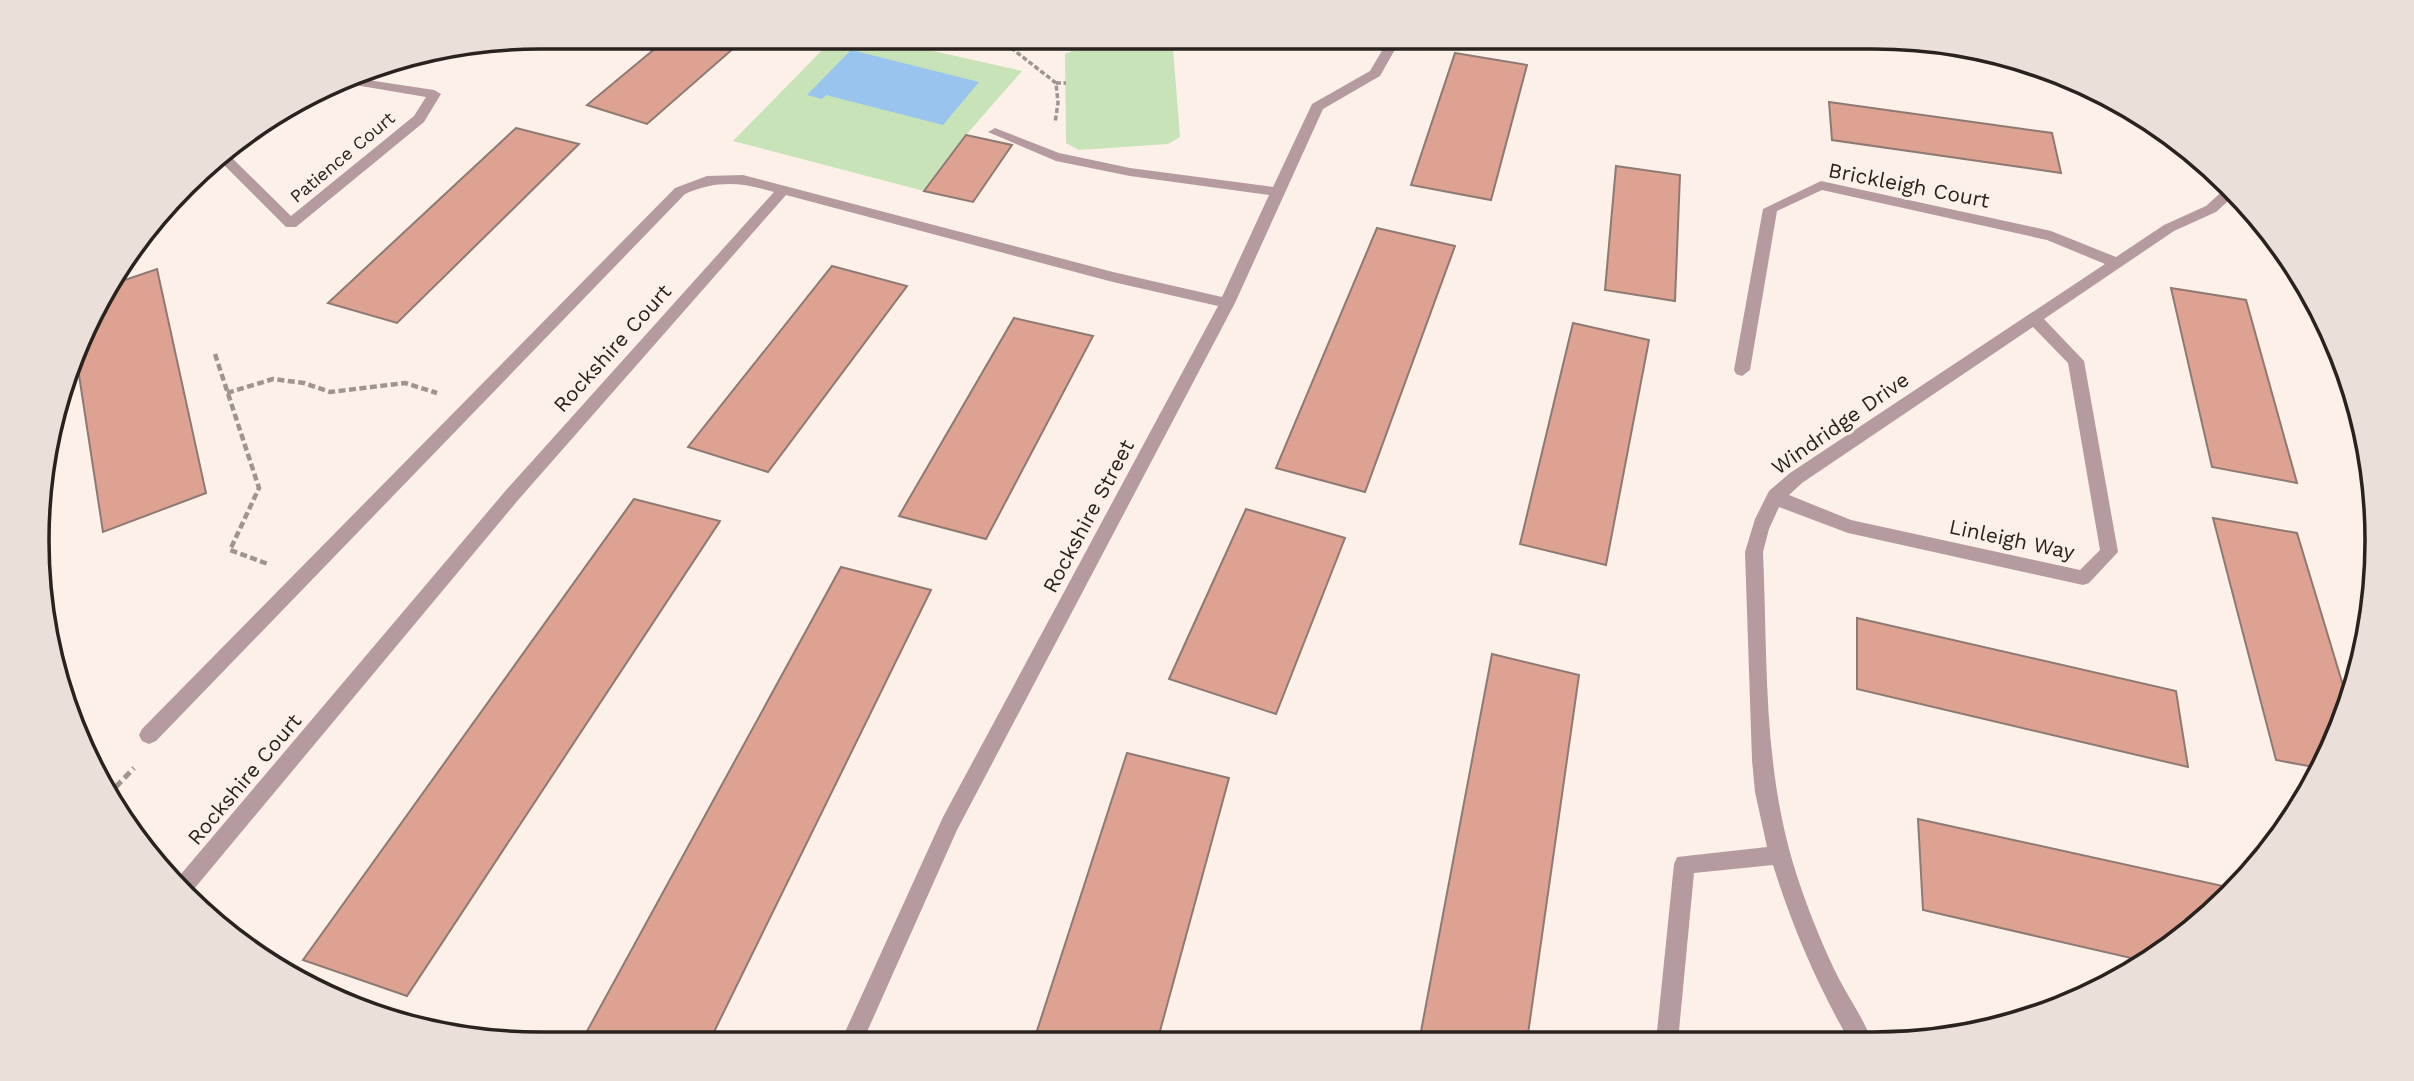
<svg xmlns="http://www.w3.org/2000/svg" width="2414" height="1081" font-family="'Work Sans',sans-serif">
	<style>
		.green { fill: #c7e3b7 }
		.water { fill: #98c4ee }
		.building { fill: #dda291; stroke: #8e7973; stroke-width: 2 }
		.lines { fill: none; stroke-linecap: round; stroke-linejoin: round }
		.path-far2 { stroke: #9f958f; stroke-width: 3.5; stroke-dasharray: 5 2.5; stroke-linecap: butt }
		.path-far1 { stroke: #9f958f; stroke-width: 4.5; stroke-dasharray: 7 3.5; stroke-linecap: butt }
		.path { stroke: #9f958f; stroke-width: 5; stroke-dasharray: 8 4.5; stroke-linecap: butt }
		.minor { fill: #b59aa0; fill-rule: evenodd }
		.labels { text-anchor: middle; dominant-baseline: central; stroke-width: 6; stroke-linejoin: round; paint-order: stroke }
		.far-street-label { font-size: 18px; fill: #29221e; stroke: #fcf0e9 }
		.street-label { font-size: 21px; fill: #29221e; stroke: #fcf0e9 }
		.rim { fill: none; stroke: #29221e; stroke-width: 3.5 }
	</style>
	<rect width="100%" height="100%" fill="#fcf0e9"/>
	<!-- green -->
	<g class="green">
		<polygon points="835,37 871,37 1022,71 966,135 924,191 733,141"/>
		<polygon points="1160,43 1173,49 1180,137 1168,144 1079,150 1066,143 1065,54 1080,48"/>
	</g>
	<!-- water -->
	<polygon class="water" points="851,50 979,82 943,125 826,95 822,99 807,95"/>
	<!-- building -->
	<g class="building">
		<polygon points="540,37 566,37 554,49 509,42"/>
		<polygon points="669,37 733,37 743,40 647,124 587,105"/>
		<polygon points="1455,53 1527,65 1491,200 1411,185"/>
		<polygon points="1829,102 2052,133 2061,173 1832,140"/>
		<polygon points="516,128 579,144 397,323 328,303"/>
		<polygon points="966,135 1012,145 973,202 924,191"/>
		<polygon points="1616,166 1680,175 1675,301 1605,290"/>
		<polygon points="1377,228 1455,246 1365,492 1276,468"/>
		<polygon points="832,266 907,286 768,472 688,447"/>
		<polygon points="157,269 206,493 103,532 77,362 107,286"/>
		<polygon points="2171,288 2246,300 2297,483 2212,467"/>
		<polygon points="1014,318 1093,336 986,539 899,516"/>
		<polygon points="1573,323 1649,340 1606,565 1520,544"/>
		<polygon points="634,499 720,521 407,996 303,960"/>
		<polygon points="1246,509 1345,538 1276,714 1169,679"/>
		<polygon points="2213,518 2297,533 2348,702 2339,733 2319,768 2276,760"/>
		<polygon points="841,567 931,590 708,1044 580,1044"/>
		<polygon points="1857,618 2176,691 2188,767 1857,689"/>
		<polygon points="1492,654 1579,675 1527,1041 1419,1042"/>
		<polygon points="1127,753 1229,778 1157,1042 1033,1043"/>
		<polygon points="1918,819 2232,888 2180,940 2144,961 1923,910"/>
	</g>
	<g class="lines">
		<!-- path-far2 -->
		<g class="path-far2">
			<polyline points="975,37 1010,47 1056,83 1058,103 1055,123"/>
			<polyline points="1056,83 1066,83"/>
		</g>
		<!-- path-far1 -->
		<g class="path-far1">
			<polyline points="215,354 259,488 230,550 268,564"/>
			<polyline points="227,393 273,379 304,383 330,392 405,383 437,393"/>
		</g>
		<!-- path -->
		<polyline class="path" points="107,796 134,768"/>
		<!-- minor -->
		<g class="minor">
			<path d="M1390,37H1402L1380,76L1323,109L1235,303L957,830L862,1043H840L943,817L1218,306L1113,282L786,195L519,499L189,895L176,880L507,489L774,192C741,182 716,180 685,194L156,741L149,744L142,741L139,735L142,729L675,188L707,176L743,175L1113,272L1222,297L1269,195L1130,176L1056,161L988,132L995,128L1059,153L1130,168L1273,187L1312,104L1370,71Z"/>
			<polygon points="1574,37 1601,37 1605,40 1599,44 1576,40"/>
			<polygon points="348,77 434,90 441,94 424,122 296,227 286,227 216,157 247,135 247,141 231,157 291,216 414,116 426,97 337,82"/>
			<path d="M1821,181L2051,231L2116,257L2164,225L2206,206L2228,186L2237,193L2216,212L2174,231L2044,319L2084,361L2118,552L2089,583L2083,585L1848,533L1779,507L1769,529L1763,552C1768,667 1762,775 1800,885C1811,917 1824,949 1839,979C1850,999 1863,1019 1872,1040H1849C1817,985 1792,926 1773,865L1694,873L1678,1041H1656L1674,864L1677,857L1767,847L1755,792L1752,760L1745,552L1755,519L1769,491L1790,473L2105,264L2047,240L1822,190L1777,211L1750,370L1742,376L1736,374L1734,370L1763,209ZM2033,327L2068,363L2100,550L2080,570L1851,520L1789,495L1802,483Z"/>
		</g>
	</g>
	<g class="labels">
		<!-- far-street labels -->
		<g class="far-street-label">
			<text transform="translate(342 157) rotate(-40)">Patience Court</text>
		</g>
		<!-- street labels -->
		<g class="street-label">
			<text transform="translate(1909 185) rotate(11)">Brickleigh Court</text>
			<text transform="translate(612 348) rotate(-48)">Rockshire Court</text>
			<text transform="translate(1840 423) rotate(-35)">Windridge Drive</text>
			<text transform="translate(1088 516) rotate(-62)">Rockshire Street</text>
			<text transform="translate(2012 539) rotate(12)">Linleigh Way</text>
			<text transform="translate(244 779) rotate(-50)">Rockshire Court</text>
		</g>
	</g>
	<!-- crop -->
	<path d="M0 0H2414V1081H0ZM540 49H1874A491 491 0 0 1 2365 540V541A491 491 0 0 1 1874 1032H540A491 491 0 0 1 49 541V540A491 491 0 0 1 540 49Z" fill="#ebe0d9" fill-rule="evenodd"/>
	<path class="rim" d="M540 49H1874A491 491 0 0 1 2365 540V541A491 491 0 0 1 1874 1032H540A491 491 0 0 1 49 541V540A491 491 0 0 1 540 49Z"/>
</svg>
